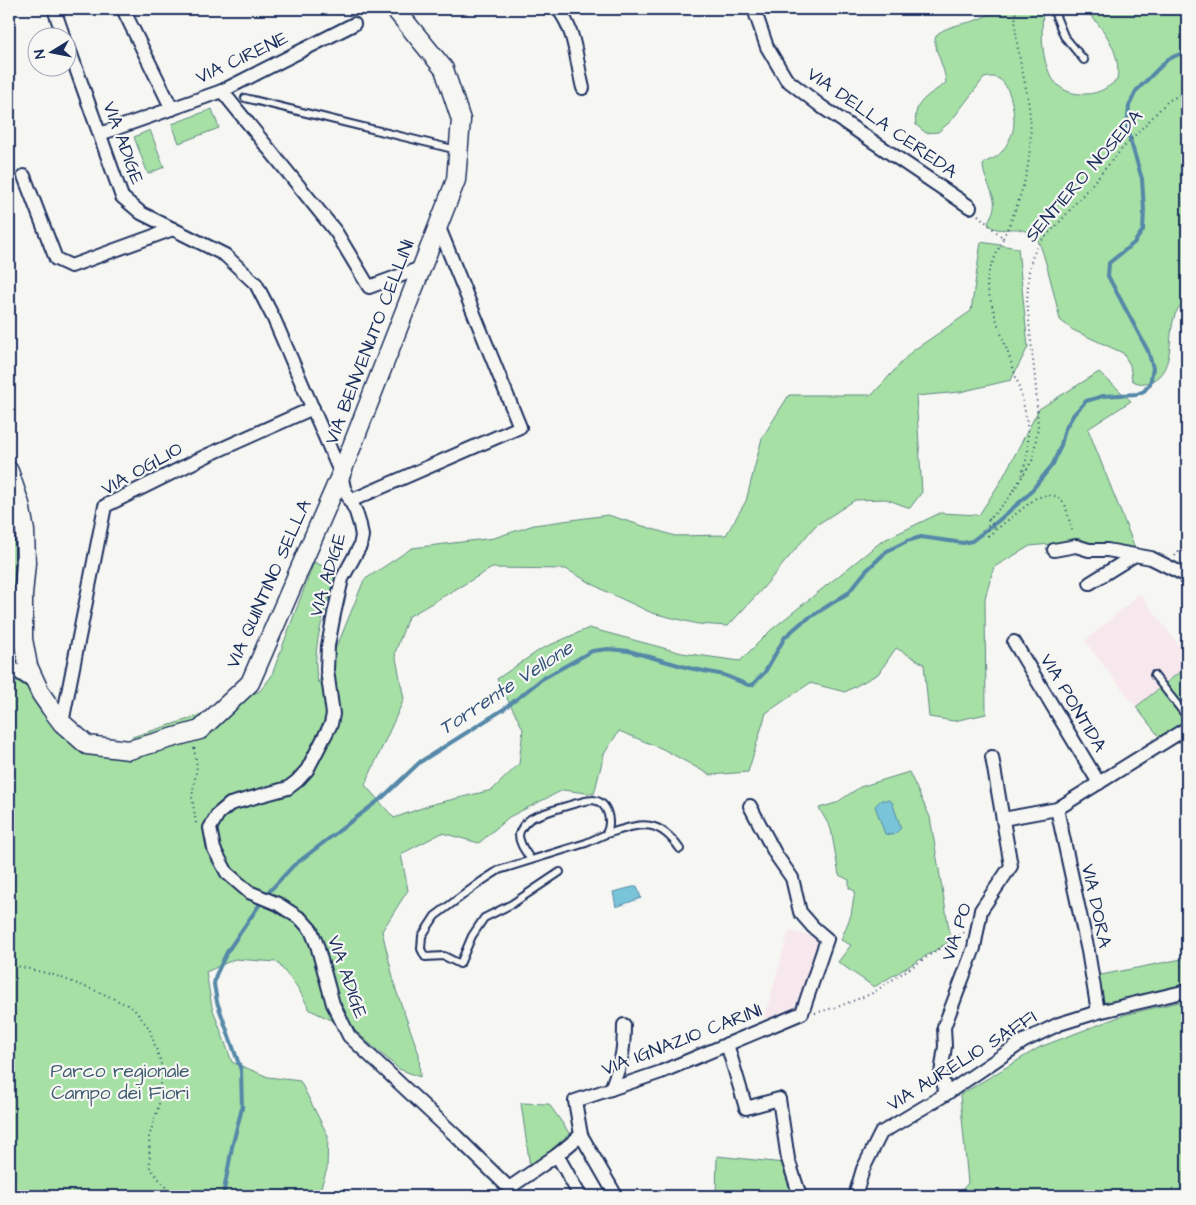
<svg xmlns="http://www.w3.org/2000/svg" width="1196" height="1205" font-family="'Architects Daughter',sans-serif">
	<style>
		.built { fill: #f7e8ee }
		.green { fill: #a6e0a5; stroke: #608882 }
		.water { fill: #7ac4d9; stroke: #5488a8 }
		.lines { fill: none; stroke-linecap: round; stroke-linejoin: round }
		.stream { stroke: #5488a8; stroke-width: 4 }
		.lane-casing { stroke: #1b2f5e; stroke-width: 10 }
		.street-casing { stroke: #1b2f5e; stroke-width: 16 }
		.secondary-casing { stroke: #1b2f5e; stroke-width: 21 }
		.path { stroke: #1b2f5e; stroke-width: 2; stroke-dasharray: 1 4; stroke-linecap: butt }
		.lane { stroke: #f6f6f2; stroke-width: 6 }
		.street { stroke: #f6f6f2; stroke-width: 12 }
		.secondary { stroke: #f6f6f2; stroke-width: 18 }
		.labels { text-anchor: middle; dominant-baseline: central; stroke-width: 4.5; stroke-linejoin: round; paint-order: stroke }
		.street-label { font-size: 19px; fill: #1b2f5e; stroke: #f6f6f2 }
		.park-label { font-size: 19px; fill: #3e5b70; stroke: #f6f6f2 }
		.water-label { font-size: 20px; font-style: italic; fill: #33547d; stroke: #f6f6f2 }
	</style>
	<rect width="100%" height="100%" fill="#f6f6f2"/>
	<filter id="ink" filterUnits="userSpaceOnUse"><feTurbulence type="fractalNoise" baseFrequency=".02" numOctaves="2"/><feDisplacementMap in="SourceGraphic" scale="10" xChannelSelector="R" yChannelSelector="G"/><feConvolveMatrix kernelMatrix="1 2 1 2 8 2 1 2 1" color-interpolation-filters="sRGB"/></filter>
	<g filter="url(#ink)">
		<!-- built -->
		<g class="built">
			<polygon points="1140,594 1187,656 1187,666 1136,707 1085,641"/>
			<polygon points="789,931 823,939 799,1008 784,1015 764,1019"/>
		</g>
		<!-- green -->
		<g class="green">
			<path d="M998,9H1043C1041,38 1039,91 1079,94C1096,95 1105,90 1117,80C1122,52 1103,27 1084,9H1187V301C1184,304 1180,306 1178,309C1164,331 1179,369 1150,382C1143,384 1137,384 1132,380L1130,365L1123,353L1073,330L1060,320C1057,306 1043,245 1036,237C1032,233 1023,230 1018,229C1007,228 996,233 988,224C989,218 993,214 994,208C997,195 983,180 983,165C987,160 991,160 996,157C1003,153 1009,141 1012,134C1017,121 1012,86 999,79C994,76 990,77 984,78L951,121L938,132L926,133L916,125C912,101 930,95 946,83C945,68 937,56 935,42C933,28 964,24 974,21C982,18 991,14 998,9Z"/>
			<polygon points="212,109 219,128 179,143 172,124"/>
			<polygon points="150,130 164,167 148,174 134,137"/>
			<path d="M981,242L1018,248L1028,347L1011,380L960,392L916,396L922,492L910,508L886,499L855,500L815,526L763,588L728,626L698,624L652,613L605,591L566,569L492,568L408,617L395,653L404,699L365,785L394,818L433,804L492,790L519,764L523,729L497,679L541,649L589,628L682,653L740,661L771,630L882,541L940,513L979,515L1001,481L1039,409L1099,372L1131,401L1088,429L1137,553L1082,541L1030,546L994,567L985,598L986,714L954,721L929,717L924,664L896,648L878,674L845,692L810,683L766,713L748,772L710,775L663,749L619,731L604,754L594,794L563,790L509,817L479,843L442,833L401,854L408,890L382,931L396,990L419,1054L420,1077L399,1069L355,1031L310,1010L298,988L277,962L235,959L206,972L212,1007L232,1062L268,1077L300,1081L328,1136L327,1169L318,1196H9V483L19,540L11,612L17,656L34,694L113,754L132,737L189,719L260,691L271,677L314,562L338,573C326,607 310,646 318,683L340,639L364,580L412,548L494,538L534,525L608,515L675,536L726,535L746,501L762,438L789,395H872L911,352L971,311Z"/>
			<polygon points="1187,666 1187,719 1161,739 1136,707"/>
			<polygon points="909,772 930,817 951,941 874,987 838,962 851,945 841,940 851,915 855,891 849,888 849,880 839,875 831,829 819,808 836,803 860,787"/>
			<polygon points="1187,958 1187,985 1101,1008 1096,976"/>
			<polygon points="1187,1000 1187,1196 957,1196 968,1183 960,1095 1040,1047 1124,1015"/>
			<polygon points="521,1103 549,1104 572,1137 530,1167"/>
			<polygon points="717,1156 784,1163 795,1196 716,1196"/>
		</g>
		<!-- water -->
		<g class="water">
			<polygon points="881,800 889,800 892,802 901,828 894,835 885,834 875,806"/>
			<polygon points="637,886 641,898 616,907 613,892"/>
		</g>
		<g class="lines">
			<!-- stream -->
			<g class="stream">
				<polyline points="266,895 293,866 383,797 420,762 504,709 542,679 592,651 608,649 629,651 689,668 724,675 748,685 752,685 765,672 785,637 801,623 848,593 866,571 887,551 907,541 921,537 963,543 972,541 998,521 1028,495 1053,464 1061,445 1065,429 1074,414 1086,401 1103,396 1137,394 1144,391 1150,384 1153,368 1148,351 1108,276 1109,263 1134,243 1143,230 1144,210 1142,179 1127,129 1129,106 1136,91 1168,59 1187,51"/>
				<polyline points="223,1196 232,1147 242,1108 241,1070 217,1002 214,984 216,975 227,952 262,901"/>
			</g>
			<!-- lane casing -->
			<g class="lane-casing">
				<g id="lane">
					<polyline points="1053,9 1064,36 1084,60"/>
					<polyline points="245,98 457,150"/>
					<polyline points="1154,675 1187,717"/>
					<path d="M606,834C640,824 657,816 680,849"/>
					<path d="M531,860C526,852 519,844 519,835C520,829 525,823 530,819C539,814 583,800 593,800C609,802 612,823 606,834L586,843L499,870L482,881L435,916L422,936L421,949L425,957L444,956L460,964L472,936L484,918L512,904L560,872"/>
				</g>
			</g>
			<!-- street casing -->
			<g class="street-casing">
				<g id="street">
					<polyline points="54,9 64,38"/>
					<polyline points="123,9 172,109"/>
					<path d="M558,9C576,31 576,61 583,88"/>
					<polyline points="754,9 767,47 786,79 822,107 970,207"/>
					<polyline points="68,46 122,197 141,213 225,255 256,284 274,319 341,474 344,488 356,512 360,525 362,536 360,546 342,579 334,614 328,646 327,670 333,714 331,724 307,770 297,781 288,788 230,804 218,814 210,828 214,849 227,873 249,892 278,904 301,919 311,930 317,945 333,1004 349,1036 456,1136 509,1188 515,1196"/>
					<polyline points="222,91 336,232 369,287 421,268"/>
					<polyline points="100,134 222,91 354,24"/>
					<polyline points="24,176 56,259 71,266 173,229"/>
					<polyline points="350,501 520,427 438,225"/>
					<polyline points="1054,550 1076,546 1089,550 1107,550 1151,558 1187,576"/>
					<polyline points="1090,583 1135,555"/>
					<polyline points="1014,642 1099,783"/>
					<polyline points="9,666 36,684"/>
					<polyline points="62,723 105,506 208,455 313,408"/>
					<polyline points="1057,809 1088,951 1098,1012"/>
					<polyline points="1003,819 1057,809 1187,728"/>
					<polyline points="727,1044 746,1108 779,1099 788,1159 800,1196"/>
					<path d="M611,1089C621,1063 624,1054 624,1025"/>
					<polyline points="946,1094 941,1074 945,1046 944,1027 974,948 981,910 1011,866 992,757"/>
					<polyline points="557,1155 580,1196"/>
					<polyline points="509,1188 557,1155 581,1135"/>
					<polyline points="616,1196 581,1135 575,1101 661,1072 802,1013 827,939 813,927 800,912 792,878 776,855 750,806"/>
					<polyline points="855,1196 863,1169 881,1133 946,1094 1024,1041 1059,1024 1098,1012 1187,991"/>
				</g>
			</g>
			<!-- secondary casing -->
			<g class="secondary-casing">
				<polyline id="secondary" points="9,471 20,504 25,531 26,563 23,595 23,639 28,666 41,694 50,707 62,723 87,745 129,750 200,730 250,683 341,474 456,180 461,120 444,69 395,9"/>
			</g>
			<!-- path -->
			<g class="path">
				<polyline points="1186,181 1187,183"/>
				<path d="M978,215L1003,238L988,274L987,286C998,337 1031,397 1028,449C1028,457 1024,466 1022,475"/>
				<path d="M1003,238C1025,192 1036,151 1028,100C1023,69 1013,40 1016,9"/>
				<polyline points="989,519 996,530"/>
				<polyline points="988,536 988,521 1009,498 1033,459 1038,427 1036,388 1027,302 1029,269 1033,255 1042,240 1058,224 1120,151 1168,101 1187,91"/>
				<polyline points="988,536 1036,498 1047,495 1056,496 1065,504 1073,534"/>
				<polyline points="1175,556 1187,541"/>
				<polyline points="194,748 197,766 192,797 196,823 198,826"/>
				<polyline points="9,964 54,975 104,994 133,1008 149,1028 161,1063 159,1105 149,1137 150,1168 173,1196"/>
				<polyline points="815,1013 837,1007 871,994 966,931"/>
			</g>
			<!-- lane -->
			<use href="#lane" class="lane"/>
			<!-- street -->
			<use href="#street" class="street"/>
			<!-- secondary -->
			<use href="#secondary" class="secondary"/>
		</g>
	</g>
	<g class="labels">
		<!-- street labels -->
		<g class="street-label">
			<text transform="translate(242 58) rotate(-25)">VIA CIRENE</text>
			<text transform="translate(882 123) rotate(35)">VIA DELLA CEREDA</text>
			<text transform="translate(123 143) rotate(70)">VIA ADIGE</text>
			<text transform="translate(1084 176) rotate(-49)">SENTIERO NOSEDA</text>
			<text transform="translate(370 342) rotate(-69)">VIA BENVENUTO CELLINI</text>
			<text transform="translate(142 469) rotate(-29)">VIA OGLIO</text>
			<text transform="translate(328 575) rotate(-73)">VIA ADIGE</text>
			<text transform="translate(269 584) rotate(-66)">VIA QUINTINO SELLA</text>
			<text transform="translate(1073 703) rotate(59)">VIA PONTIDA</text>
			<text transform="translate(1096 906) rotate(78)">VIA DORA</text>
			<text transform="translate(957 932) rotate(-72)">VIA PO</text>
			<text transform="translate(347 977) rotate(71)">VIA ADIGE</text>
			<text transform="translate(682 1040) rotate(-21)">VIA IGNAZIO CARINI</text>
			<text transform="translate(962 1061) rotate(-32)">VIA AURELIO SAFFI</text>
		</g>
		<!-- park labels -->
		<g class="park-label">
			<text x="120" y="1071">Parco regionale<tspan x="120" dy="22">Campo dei Fiori</tspan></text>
		</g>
		<!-- water labels -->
		<g class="water-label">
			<text transform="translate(506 688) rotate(-33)">Torrente Vellone</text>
		</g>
	</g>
	<!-- margin -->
	<rect width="1196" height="1205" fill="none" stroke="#f6f6f2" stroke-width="30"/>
	<rect x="15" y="15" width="1166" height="1175" fill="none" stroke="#1b2f5e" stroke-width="2" filter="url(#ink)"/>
	<!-- north arrow -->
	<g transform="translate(52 52) rotate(260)"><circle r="24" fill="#f6f6f2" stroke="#9ea6b7"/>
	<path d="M0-4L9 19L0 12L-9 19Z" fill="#1b2f5e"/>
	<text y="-8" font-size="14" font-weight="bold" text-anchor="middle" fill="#1b2f5e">N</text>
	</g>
</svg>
